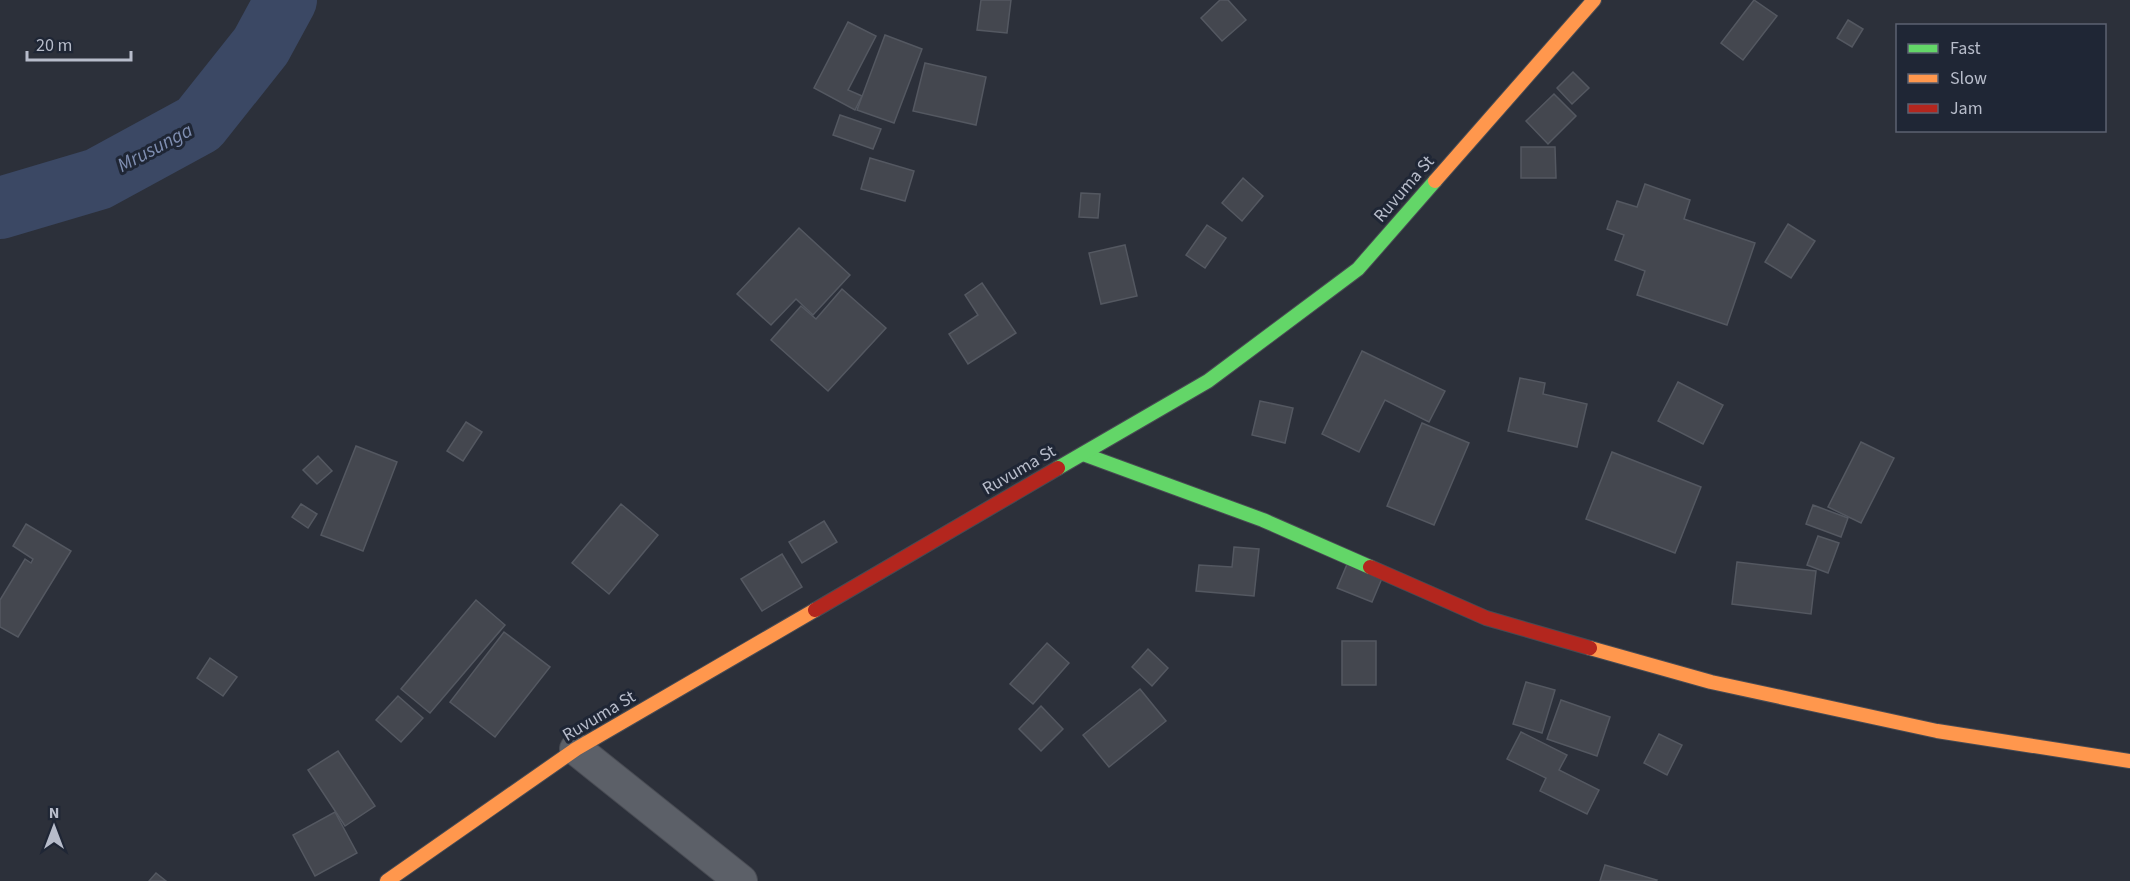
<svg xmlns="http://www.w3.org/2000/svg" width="2130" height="881" font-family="'Source Sans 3',sans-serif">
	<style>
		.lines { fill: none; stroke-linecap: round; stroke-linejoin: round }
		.river { stroke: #3b4864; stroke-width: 62 }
		.building { fill: #44474f; stroke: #545861; stroke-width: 1.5 }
		.street-casing { stroke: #484b53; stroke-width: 34 }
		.fast-casing { stroke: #484b53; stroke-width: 16 }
		.slow-casing { stroke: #484b53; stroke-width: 16 }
		.jam-casing { stroke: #484b53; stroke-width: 16 }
		.street { stroke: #5c6068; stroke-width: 32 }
		.fast { stroke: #63d668; stroke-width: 14 }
		.slow { stroke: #ff974d; stroke-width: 14 }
		.jam { stroke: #b3261e; stroke-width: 14 }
		.labels { text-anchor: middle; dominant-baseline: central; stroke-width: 6; stroke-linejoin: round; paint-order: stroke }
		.street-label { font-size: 18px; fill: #b7bcca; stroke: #1f2635 }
		.water-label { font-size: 20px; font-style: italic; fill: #7f8eb1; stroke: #1f2635 }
	</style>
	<rect width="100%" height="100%" fill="#2c303a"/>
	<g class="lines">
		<!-- river -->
		<polyline class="river" points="0,208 98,179 199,124 261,46 286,0"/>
	</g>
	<!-- building -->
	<g class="building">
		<polygon points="981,0 1011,0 1007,33 977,30"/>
		<polygon points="1220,0 1228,0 1246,20 1222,41 1201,18"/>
		<polygon points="1754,0 1777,16 1743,60 1721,43"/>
		<polygon points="1848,20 1863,29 1852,47 1837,38"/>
		<polygon points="848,22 876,36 848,90 862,96 855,110 814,88"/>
		<polygon points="885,35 922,49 894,123 857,110"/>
		<polygon points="925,63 986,77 976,125 913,111"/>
		<polygon points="1573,72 1589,88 1572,104 1557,88"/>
		<polygon points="1554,94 1576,116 1548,144 1526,121"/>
		<polygon points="840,115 881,129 873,149 833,135"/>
		<polygon points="1521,147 1555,147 1556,178 1521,178"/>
		<polygon points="870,158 914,171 905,201 861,189"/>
		<polygon points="1243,178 1263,196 1242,221 1222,203"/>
		<polygon points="1645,184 1690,200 1684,219 1755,243 1727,325 1637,295 1645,271 1615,260 1624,235 1607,229 1617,201 1637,207"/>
		<polygon points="1081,193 1100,194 1098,218 1079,217"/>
		<polygon points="1788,224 1815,241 1791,278 1765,262"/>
		<polygon points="1207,225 1226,238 1205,268 1186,255"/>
		<polygon points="799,228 850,275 813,315 796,299 771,325 737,294"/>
		<polygon points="1125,245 1137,296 1101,304 1089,253"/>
		<polygon points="982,283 1016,333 968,364 949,334 978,315 965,295"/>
		<polygon points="842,289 886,328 828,391 771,340 801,306 816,319"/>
		<polygon points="1362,351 1445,391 1429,422 1385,400 1359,452 1322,434"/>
		<polygon points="1520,378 1545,383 1543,394 1587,404 1577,447 1508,431"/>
		<polygon points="1678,382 1723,405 1703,444 1658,421"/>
		<polygon points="1260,401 1293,408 1285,443 1252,435"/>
		<polygon points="466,422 482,432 463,461 447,451"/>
		<polygon points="1422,423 1469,443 1434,525 1387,506"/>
		<polygon points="1861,442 1894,458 1861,523 1828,507"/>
		<polygon points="356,446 397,462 363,551 321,535"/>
		<polygon points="1612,452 1701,487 1675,553 1586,519"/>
		<polygon points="318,456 332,471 317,484 303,470"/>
		<polygon points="301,504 317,514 308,528 292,517"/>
		<polygon points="621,504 658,535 609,594 572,563"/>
		<polygon points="1813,505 1848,518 1841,537 1806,524"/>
		<polygon points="824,521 837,542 802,563 789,542"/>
		<polygon points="26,524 71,551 18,637 0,627 0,600 25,559 31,563 33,559 13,546"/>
		<polygon points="1818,536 1839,543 1828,573 1807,565"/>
		<polygon points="1234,547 1259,549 1254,596 1196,591 1199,565 1232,567"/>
		<polygon points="782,554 802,587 762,611 741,579"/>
		<polygon points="1348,562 1383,576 1372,602 1337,588"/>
		<polygon points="1737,562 1816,571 1811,614 1732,604"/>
		<polygon points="476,600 505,625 430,713 401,689"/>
		<polygon points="504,632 550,667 495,737 450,702"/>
		<rect x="1342" y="641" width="34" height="44"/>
		<polygon points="1047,643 1069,663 1033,704 1010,684"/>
		<polygon points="1148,649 1168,668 1152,686 1132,667"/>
		<polygon points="210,658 237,677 223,696 197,678"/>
		<polygon points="1526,682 1555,690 1542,733 1513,724"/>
		<polygon points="1140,689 1166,721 1109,767 1083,735"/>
		<polygon points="398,696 423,718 401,742 376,720"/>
		<polygon points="1561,700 1610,717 1597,756 1547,739"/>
		<polygon points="1041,706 1063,729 1041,751 1019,729"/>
		<polygon points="1521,732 1567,755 1559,770 1599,790 1587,814 1540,791 1546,778 1507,759"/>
		<polygon points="1659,734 1682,745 1667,775 1644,763"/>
		<polygon points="338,751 375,806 345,826 308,770"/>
		<polygon points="335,812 357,853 315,876 293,835"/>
		<polygon points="1605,865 1657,880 1656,881 1600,881"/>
		<polygon points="156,873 166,881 149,881"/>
	</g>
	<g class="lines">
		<!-- street casing -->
		<g class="street-casing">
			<polyline id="street" points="576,749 741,881"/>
		</g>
		<!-- fast casing -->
		<g class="fast-casing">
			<g id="fast">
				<polyline points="1083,454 1263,520 1370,567"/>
				<polyline points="1058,468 1208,381 1358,269 1435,181"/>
			</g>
		</g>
		<!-- slow casing -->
		<g class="slow-casing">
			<g id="slow">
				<polyline points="1435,181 1594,0"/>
				<polyline points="1590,648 1711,682 1937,731 2130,761"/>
				<polyline points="387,881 576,749 815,610"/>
			</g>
		</g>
		<!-- jam casing -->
		<g class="jam-casing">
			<g id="jam">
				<polyline points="1370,567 1486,618 1590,648"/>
				<polyline points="815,610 1058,468"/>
			</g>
		</g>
		<!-- street -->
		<use href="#street" class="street"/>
		<!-- fast -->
		<use href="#fast" class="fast"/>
		<!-- slow -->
		<use href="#slow" class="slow"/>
		<!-- jam -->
		<use href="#jam" class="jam"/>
	</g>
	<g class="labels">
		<!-- street labels -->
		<g class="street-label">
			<text transform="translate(1404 189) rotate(-49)">Ruvuma St</text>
			<text transform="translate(1019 470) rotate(-30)">Ruvuma St</text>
			<text transform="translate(599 716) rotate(-31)">Ruvuma St</text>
		</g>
		<!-- water labels -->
		<g class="water-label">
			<text transform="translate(155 148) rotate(-28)">Mrusunga</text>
		</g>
	</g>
	<!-- legend -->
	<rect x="1896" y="24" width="210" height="108" fill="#1f2635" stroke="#5c6271" stroke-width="1.5"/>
	<rect x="1908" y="44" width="30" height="9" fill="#63d668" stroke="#5c6271" stroke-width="1.5"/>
	<text x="1950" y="54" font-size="18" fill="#b7bcca">Fast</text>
	<rect x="1908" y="74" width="30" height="9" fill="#ff974d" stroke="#5c6271" stroke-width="1.5"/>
	<text x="1950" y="84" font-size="18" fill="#b7bcca">Slow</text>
	<rect x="1908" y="104" width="30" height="9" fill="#b3261e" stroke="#5c6271" stroke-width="1.5"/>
	<text x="1950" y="114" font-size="18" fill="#b7bcca">Jam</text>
	<!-- north arrow -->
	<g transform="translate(54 827)" stroke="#1f2635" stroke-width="4.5" paint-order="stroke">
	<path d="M0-4.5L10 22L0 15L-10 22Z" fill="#b7bcca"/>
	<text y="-9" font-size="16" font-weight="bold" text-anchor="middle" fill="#b7bcca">N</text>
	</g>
	<!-- scale -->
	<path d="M27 51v9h104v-9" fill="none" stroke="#b7bcca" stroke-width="3"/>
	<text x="36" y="51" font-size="18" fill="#b7bcca" stroke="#1f2635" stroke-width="4.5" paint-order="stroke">20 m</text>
</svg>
